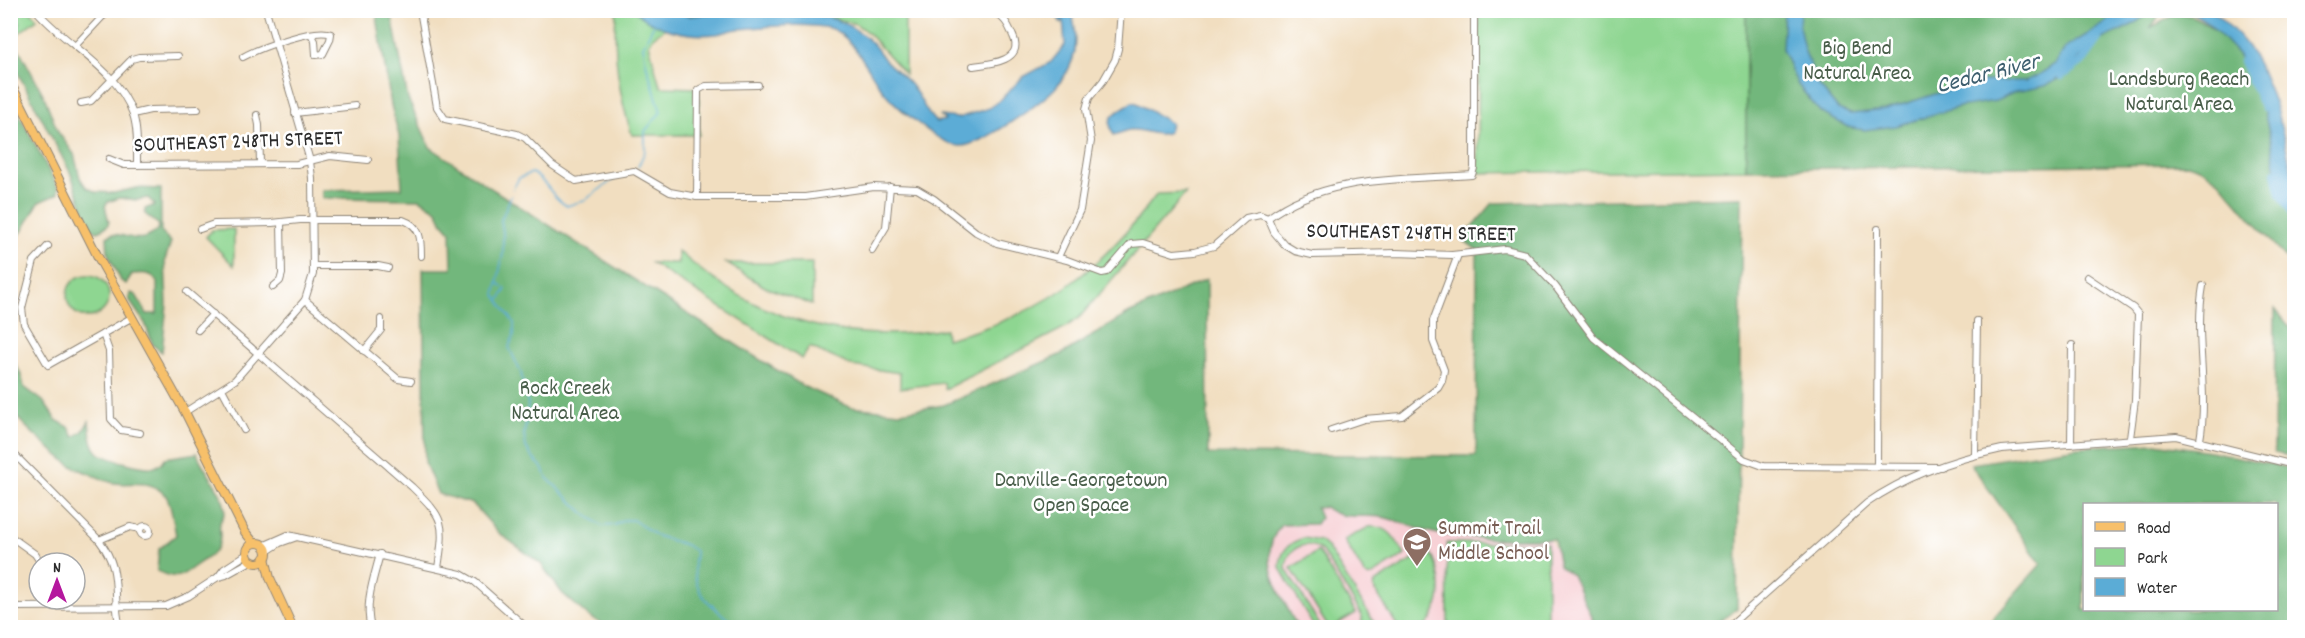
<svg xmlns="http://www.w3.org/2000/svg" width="2305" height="638" font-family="Dekko,sans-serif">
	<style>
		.built { fill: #f7cfd4 }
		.green { fill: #8ed691; stroke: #5c805e; stroke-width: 1.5 }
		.forest { fill: #72b77b; stroke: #4e7153; stroke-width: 1.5; fill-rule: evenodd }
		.water { fill: #5bacd6; stroke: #436c80; stroke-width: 1.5 }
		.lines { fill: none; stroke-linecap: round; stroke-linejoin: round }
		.stream { stroke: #5bacd6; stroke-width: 1.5 }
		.river { stroke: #5bacd6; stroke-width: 8 }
		.minor-casing { stroke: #8e8476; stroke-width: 8 }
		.major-casing { stroke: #8e8476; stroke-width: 10 }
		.minor { stroke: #fff; stroke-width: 6 }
		.major { stroke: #f7c06b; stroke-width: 8 }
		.labels { text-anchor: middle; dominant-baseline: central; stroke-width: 5; stroke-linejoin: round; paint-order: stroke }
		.park-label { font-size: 22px; fill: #495e4a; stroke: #fff }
		.street-label { font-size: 22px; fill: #2b2b2b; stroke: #fff }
		.education-label { font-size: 22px; fill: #785e54; stroke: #fff; text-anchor: start }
		.water-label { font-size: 24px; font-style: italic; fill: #3e5f6f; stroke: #fff }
	</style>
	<rect width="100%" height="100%" fill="#fff"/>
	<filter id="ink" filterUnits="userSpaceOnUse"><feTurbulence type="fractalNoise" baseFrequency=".0167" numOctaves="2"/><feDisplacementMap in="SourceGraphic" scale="12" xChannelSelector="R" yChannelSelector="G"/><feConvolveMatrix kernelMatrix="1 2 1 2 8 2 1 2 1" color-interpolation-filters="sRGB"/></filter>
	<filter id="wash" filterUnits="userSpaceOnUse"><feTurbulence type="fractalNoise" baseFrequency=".008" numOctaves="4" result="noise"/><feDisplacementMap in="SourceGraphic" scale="24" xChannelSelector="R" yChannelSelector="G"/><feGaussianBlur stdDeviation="1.35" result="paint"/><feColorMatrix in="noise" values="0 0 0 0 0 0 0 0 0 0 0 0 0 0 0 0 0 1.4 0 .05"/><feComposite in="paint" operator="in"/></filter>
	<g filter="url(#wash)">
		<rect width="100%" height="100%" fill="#f1dec0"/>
		<!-- built -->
		<polygon class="built" points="1529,507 1604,627 1298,627 1236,508"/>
		<!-- green -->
		<g class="green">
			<polygon points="11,11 31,11 37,19 11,39"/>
			<path d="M616,11H722L691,15L679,11L666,28L654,36L649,44C654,60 655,72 661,87L699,88V135H632C618,93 613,54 616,11Z"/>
			<polygon points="946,11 946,15 905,16 905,74 867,32 856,24 805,11"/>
			<polygon points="1479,11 1746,11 1746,169 1478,173"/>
			<path d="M1186,193L1079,318L1064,328L945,389L944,383L900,388V373L852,366L810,347L802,359L651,263H678V251C755,320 843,346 945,329L946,339C1042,316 1098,273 1157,194Z"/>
			<polygon points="234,229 234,266 206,237 212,230"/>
			<polygon points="726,263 812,263 812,305 765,287"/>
			<circle cx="88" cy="296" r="21"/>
			<path d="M1369,527C1390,525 1396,540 1405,555L1370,577L1365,575L1344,540Z"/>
			<path d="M1304,538L1320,541L1328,548L1375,624L1370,627H1361L1362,618L1359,610L1322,551C1306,538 1286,548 1286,569L1321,627H1314L1280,568C1280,552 1289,542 1304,538Z"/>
			<polygon points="1447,543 1547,543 1547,627 1448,627"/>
			<path d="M1429,550C1444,575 1445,604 1425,627H1398L1374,588L1375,583Z"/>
			<polygon points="1318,551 1356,613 1332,627 1328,627 1291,568"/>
		</g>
		<!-- forest -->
		<g class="forest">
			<path d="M10,11L17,13L20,24L14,33L13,38L44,96L58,132L74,154L80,178L86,187L96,192L114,193L136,188L161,189V232L171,242L165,260L167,304L162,352L153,345L145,323L131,303L129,298L131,293L136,295L147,314H157V281C152,272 141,273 132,274L126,284L121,281L108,254L107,237L112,234C131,235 139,246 158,230L159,225L145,214V209L155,205L148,198L137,200L119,198L108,202L105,206L109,222L107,226L97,232L90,227L70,172L11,60Z"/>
			<path d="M376,11H391L408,99L430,147L494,190L749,353L803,386L850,407L900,412L944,405L1062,354L1128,314L1207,279L1208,454L1476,456L1477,250L1462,239L1493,203L1742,197L1737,609L1710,627H1596L1572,575L1559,566L1554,539C1516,539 1477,540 1439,534C1420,531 1401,521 1382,517C1364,514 1340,521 1325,507L1316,508L1320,518L1316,524L1281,525C1254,558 1282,595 1297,627H607L588,616L562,593L541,564L499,533L473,504L438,494L425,463L423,269H452L451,232L443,223L437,210L420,199L322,198V190L402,188L399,136L391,105Z"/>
			<polygon points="1746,11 2164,11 2150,28 2178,13 2192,16 2205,23 2233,45 2274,104 2294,201 2294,268 2219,181 2202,169 2188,164 1746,169"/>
			<polygon points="10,97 58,188 58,194 39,202 21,233 11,243"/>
			<polygon points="2275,309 2294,332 2294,457 2274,453"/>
			<path d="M11,356L21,374L24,387L43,401L56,420L69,427L74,437L83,431L89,421C90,431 91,446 99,453C107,459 146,469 155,467C160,465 163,462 165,458L197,453C203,470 225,493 225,511C225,516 221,518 220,523C219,527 220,533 220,537C219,553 209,556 198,564C179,577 180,581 157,571L159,549L176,535C174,526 171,502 166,496C147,475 130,488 110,482C104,480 78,469 72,466C60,458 14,419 10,407C7,394 10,370 11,356Z"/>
			<path d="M2156,443L2210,451L2294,469V627H1985L2041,564L1971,464L2078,447ZM2084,504H2276V610H2084Z"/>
		</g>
		<!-- water -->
		<g class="water">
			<path d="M763,10C802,10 840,13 870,41C877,47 881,56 887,62C896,71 906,78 913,88C922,99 925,113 936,122L945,120L941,116L958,118L989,108L1000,100L1023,77L1051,62L1065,45L1063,20L1061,23L1054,11H1071C1080,40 1077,63 1057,86C1043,102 981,146 961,146C941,147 890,102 879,85C867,68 850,33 829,28C799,22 768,27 738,29C731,30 723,33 716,34C689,37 655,30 635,11H677L690,16L730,11L741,13Z"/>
			<polygon points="1784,11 1800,11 1799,26 1804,49 1817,83 1838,109 1851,114 1885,110 1976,81 2025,81 2037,76 2056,63 2065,48 2101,26 2121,11 2151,11 2134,24 2101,40 2078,60 2067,75 2045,86 2015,92 1996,101 1959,107 1896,126 1864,130 1848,127 1820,112 1798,85 1782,49"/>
			<path d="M2190,11H2213C2225,23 2239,33 2248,47C2274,86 2284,137 2294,181C2296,191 2295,203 2294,213L2291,210L2277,177L2271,140L2258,87L2238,54L2222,37L2207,22Z"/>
			<path d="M1132,102L1137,103L1171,123L1169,132C1156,138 1142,128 1129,130C1123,131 1120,134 1114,135C1102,117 1119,111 1132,102Z"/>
		</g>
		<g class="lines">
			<!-- stream -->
			<g class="stream">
				<polyline points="638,167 645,151 645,131 661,112 647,67 643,46 654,24"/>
				<path d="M513,189L519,178L532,173C550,183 550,197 567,206L585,200L617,177"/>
				<path d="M511,196L501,220L503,232V253L495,295L514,323V335L509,347L521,373L528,405L524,435L526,447L532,457L541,466L547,478L583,512L602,526L615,525L624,520H633L657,536L686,545L695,551C695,557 693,563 694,569C697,603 717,606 737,628"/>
				<polyline points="498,283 506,289 499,301"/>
			</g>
			<!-- river -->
			<g class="river">
				<polyline points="2243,61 2264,107"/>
				<polyline points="2062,76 2083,61 2099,39"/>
				<polyline points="2276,172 2281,194 2294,215"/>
			</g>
		</g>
	</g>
	<g filter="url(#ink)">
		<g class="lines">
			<!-- minor casing -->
			<g class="minor-casing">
				<g id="minor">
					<path d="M36,10C66,46 116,67 133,114C138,130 137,148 137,165"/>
					<polyline points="420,10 437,107 445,119 517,134 525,138 552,165 576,181 634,171 670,192 697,197 805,197 874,187 917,189 934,199 976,232 997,243 1067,260 1102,273 1107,272 1131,244 1143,243 1174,253 1195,251 1214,246 1246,218 1260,215 1268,218 1274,232 1285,245 1295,251 1312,255 1396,253 1452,255 1505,249 1525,254 1555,286 1594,338 1744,459 1763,466 1941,467"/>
					<polyline points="75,46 102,17 111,10"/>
					<path d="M243,57C259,48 315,27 331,34L330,40L323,54L316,55L315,41L311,34"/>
					<path d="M973,66C990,64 1025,61 1013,36C1007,22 1005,19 992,10"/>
					<polyline points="81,103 91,101 132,59 139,57 178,56"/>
					<polyline points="295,113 355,106"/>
					<polyline points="133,114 150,110 198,109"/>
					<polyline points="257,115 259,125 260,164"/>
					<polyline points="109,159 124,165 297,164 330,156 368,160"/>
					<polyline points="697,197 698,90 706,86 758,85"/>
					<path d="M1268,218C1325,175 1403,180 1472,175L1474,168V10"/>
					<path d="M200,229L214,224L272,223L300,220H403C421,226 421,239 421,256"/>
					<polyline points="48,246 34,261 22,308 24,324 48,365 131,318"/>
					<polyline points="872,250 886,227 890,187"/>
					<polyline points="1058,257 1080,210 1091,141 1086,109 1089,98 1103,81 1115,60 1118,49 1121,10"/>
					<polyline points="313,266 378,266 388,268"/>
					<polyline points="2087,277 2133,308 2138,314 2135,400 2130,438"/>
					<polyline points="273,287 280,281 282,274 281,223"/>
					<path d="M187,292L412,487C445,519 445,522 438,568"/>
					<polyline points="305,300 398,379 411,381"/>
					<polyline points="198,330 213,314"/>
					<polyline points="103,334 109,351 111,419 121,430 140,433"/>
					<polyline points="364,351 381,330 381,319"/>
					<polyline points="222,389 244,430"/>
					<polyline points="185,412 235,380 305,300 313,274 312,178 310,161 266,10"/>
					<polyline points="1331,430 1364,419 1402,416 1438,388 1442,381 1444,370 1433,341 1433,321 1458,255"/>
					<path d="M2200,440C2209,389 2194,337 2203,286"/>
					<polyline points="2071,444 2072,345"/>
					<path d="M10,450L99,540C124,573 111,593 120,628"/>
					<polyline points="1975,455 1977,321"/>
					<polyline points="1877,465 1878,229"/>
					<circle cx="145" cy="531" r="5"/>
					<polyline points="10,536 35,554 41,563"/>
					<polyline points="99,540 130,527 140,529"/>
					<polyline points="263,546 288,535 461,574 475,582 527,628"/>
					<polyline points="266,552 280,543 297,537"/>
					<polyline points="218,577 224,569 247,554"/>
					<polyline points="10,607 166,606 189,596 218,577 226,575 251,561"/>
					<path d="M371,628C364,603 374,578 380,554"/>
					<path d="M1727,628L1867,503C1907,475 1955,459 2002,449L2176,436L2294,465"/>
				</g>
			</g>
			<!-- major casing -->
			<g class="major-casing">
				<g id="major">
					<polyline points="10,82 98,257 185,412 245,532 254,543"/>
					<circle cx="257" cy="553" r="10"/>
					<polyline points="265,558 270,578 293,628"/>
				</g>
			</g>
			<!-- minor -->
			<use href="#minor" class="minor"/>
			<!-- major -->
			<use href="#major" class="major"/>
		</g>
	</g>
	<!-- icons -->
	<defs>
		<g id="school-pin" transform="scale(1.5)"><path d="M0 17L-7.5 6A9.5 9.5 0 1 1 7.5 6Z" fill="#8d6e63" stroke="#fff"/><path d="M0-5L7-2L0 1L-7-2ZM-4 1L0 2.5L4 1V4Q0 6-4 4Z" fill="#fff"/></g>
	</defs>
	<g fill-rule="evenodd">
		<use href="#school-pin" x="1417" y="542"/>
	</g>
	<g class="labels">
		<!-- park labels -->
		<g class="park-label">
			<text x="1857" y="49">Big Bend<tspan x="1857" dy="25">Natural Area</tspan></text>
			<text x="2179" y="80">Landsburg Reach<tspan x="2179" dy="25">Natural Area</tspan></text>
			<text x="565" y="389">Rock Creek<tspan x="565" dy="25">Natural Area</tspan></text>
			<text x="1081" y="481">Danville-Georgetown<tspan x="1081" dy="25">Open Space</tspan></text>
		</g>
		<!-- street labels -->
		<g class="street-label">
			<text transform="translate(238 143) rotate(-2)">SOUTHEAST 248TH STREET</text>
			<text transform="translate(1411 234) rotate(1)">SOUTHEAST 248TH STREET</text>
		</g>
		<!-- education labels -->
		<g class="education-label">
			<text x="1438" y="529">Summit Trail<tspan x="1438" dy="25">Middle School</tspan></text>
		</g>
		<!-- water labels -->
		<g class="water-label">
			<text transform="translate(1988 75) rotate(-14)">Cedar River</text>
		</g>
	</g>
	<!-- margin -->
	<rect width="2305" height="638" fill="none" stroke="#fff" stroke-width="36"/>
	<!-- legend -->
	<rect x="2083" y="503" width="195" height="108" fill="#ffffff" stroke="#aaaaaa" stroke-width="1.5"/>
	<rect x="2095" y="522" width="30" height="9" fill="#f7c06b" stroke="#aaaaaa" stroke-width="1.5"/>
	<text x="2137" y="533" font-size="18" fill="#2b2b2b">Road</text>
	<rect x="2095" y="548" width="30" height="18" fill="#8ed691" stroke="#aaaaaa" stroke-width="1.5"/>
	<text x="2137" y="563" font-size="18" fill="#2b2b2b">Park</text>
	<rect x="2095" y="578" width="30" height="18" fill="#5bacd6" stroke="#aaaaaa" stroke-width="1.5"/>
	<text x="2137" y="593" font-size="18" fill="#2b2b2b">Water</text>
	<!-- north arrow -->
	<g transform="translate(57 581)"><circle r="28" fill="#ffffff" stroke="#aaaaaa" stroke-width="1.5"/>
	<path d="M0-4.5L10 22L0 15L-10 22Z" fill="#b5179e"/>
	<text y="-9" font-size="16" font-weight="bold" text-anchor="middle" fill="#2b2b2b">N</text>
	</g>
</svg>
